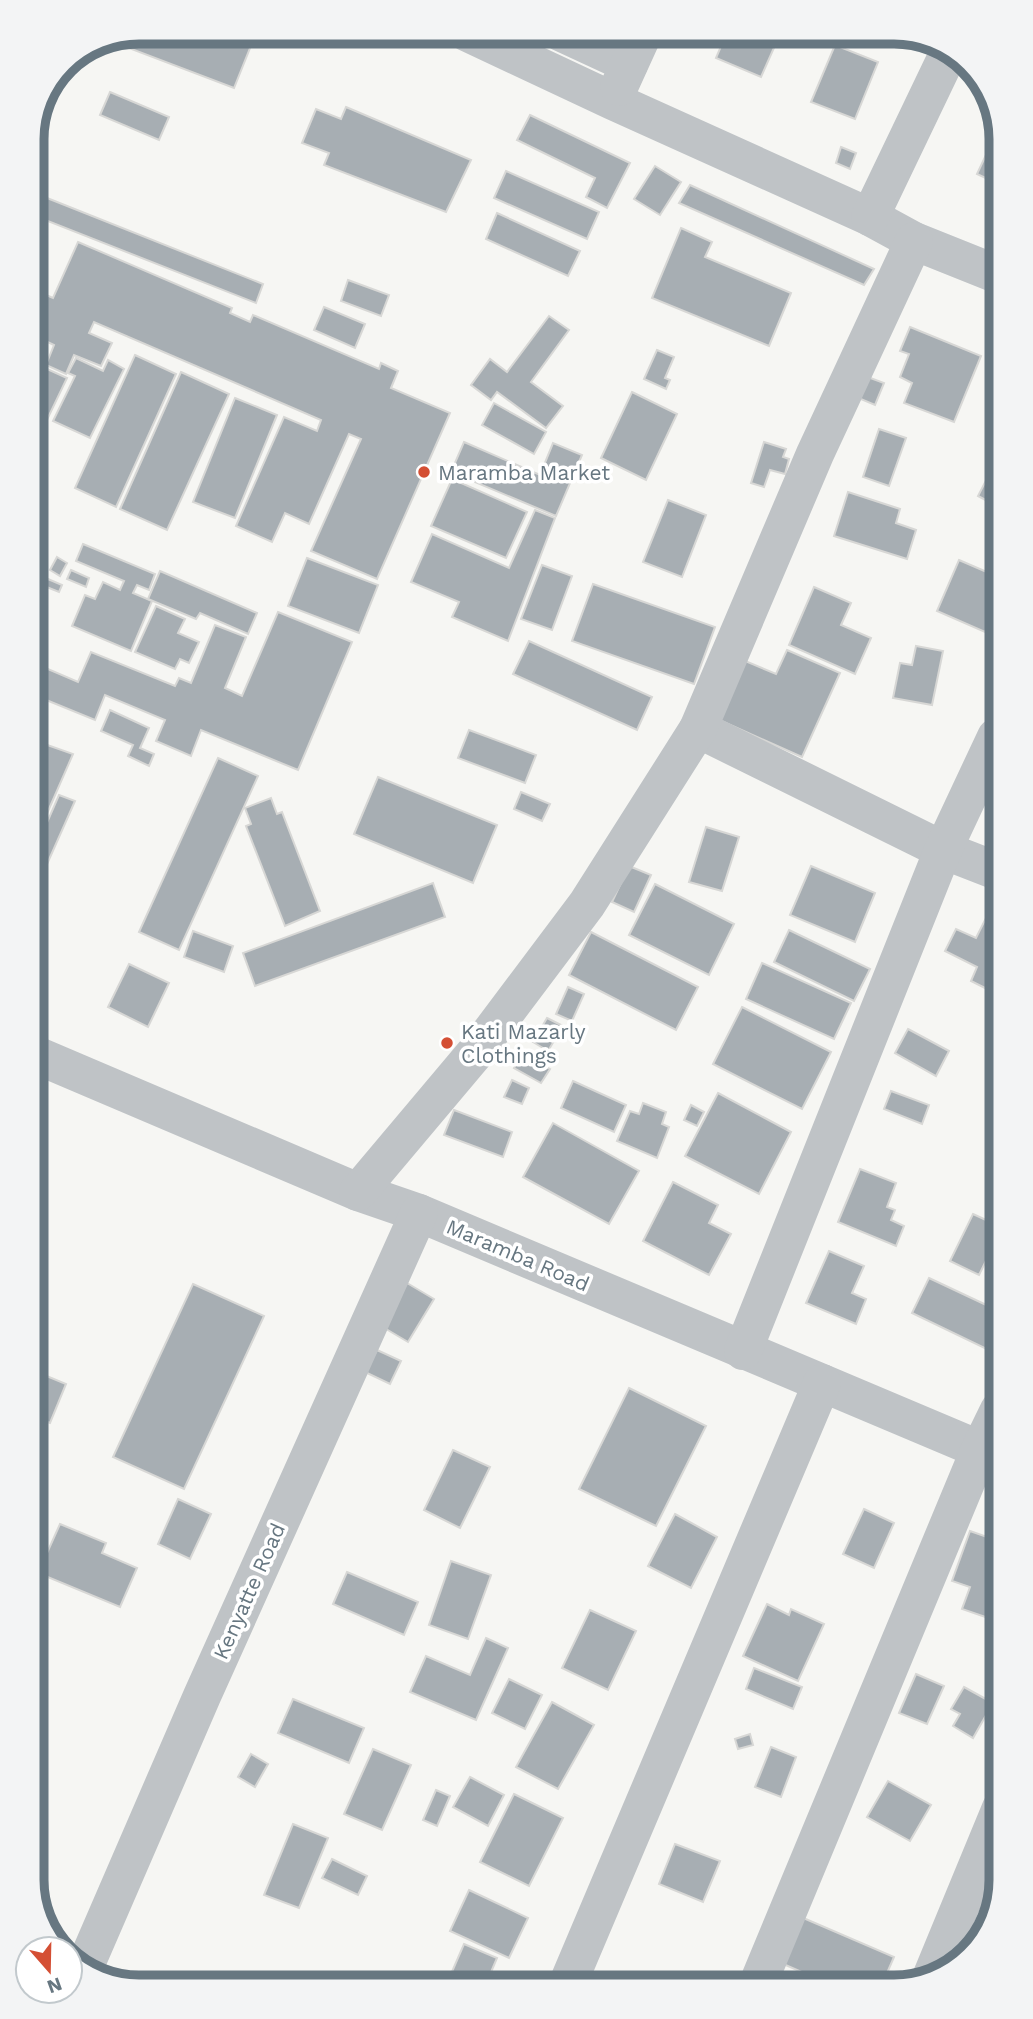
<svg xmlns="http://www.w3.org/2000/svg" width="1033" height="2019" font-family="'Work Sans',sans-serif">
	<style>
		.building { fill: #a7aeb3; stroke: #d7d7d5; stroke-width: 2 }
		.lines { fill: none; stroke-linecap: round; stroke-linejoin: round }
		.street { stroke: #bfc3c6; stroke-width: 38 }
		.poi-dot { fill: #d44f34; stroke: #fff; stroke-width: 2.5 }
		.labels { text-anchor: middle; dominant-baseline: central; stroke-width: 7; stroke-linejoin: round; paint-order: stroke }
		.poi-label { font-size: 21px; fill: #677781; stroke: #fff; text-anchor: start }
		.street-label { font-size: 21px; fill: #677781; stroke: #fff }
		.rim { fill: none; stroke: #677781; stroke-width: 9 }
	</style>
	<rect width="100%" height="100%" fill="#f6f6f3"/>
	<!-- building -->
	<g class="building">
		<polygon points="138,31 253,32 256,33 234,88 113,42"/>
		<polygon points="727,32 781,32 761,77 716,58"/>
		<polygon points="861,32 893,32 888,43"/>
		<polygon points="835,45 878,62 855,119 811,102"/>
		<polygon points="71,59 39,125 35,124 63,63"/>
		<polygon points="110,92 169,117 159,140 100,115"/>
		<polygon points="346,107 471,160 446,212 324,165 329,153 302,143 316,109 341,119"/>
		<polygon points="530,115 630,163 607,208 586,197 595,178 517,140"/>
		<polygon points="35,131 47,137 37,158 32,155 32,137"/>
		<polygon points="994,138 994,182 977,174"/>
		<polygon points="841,147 856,153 850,169 836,163"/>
		<polygon points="32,161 43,167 34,183 32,181"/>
		<polygon points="655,166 681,182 660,215 634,199"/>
		<polygon points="506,171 599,212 587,239 494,198"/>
		<polygon points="690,185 874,269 864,285 679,203"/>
		<polygon points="42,196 263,284 256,303 35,216"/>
		<polygon points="497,213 580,251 568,276 486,239"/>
		<polygon points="681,228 712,242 705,257 791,293 769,346 652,298"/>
		<polygon points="78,242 232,308 230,313 250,322 253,315 379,369 381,363 398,371 391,388 450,413 377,579 311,551 361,439 349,434 309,524 285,513 272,542 236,526 284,417 317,431 321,420 94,322 89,333 112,343 101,366 74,355 66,374 46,365 54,345 33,335 32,289 53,298"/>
		<polygon points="348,280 389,295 381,316 341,301"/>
		<polygon points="324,307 365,324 355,348 314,330"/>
		<polygon points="549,316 569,330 531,382 563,406 546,428 497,392 491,400 471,385 490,359 507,372"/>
		<polygon points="910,327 981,356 954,422 904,403 912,383 900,377 909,354 900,351"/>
		<polygon points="657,350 674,357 665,378 670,380 666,389 644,379"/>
		<polygon points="135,355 176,374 116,507 75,488"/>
		<polygon points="76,358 103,371 108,360 124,369 90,438 53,421 75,376 68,373"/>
		<polygon points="33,366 43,371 45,368 67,378 45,424 33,418"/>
		<polygon points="181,372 229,394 167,530 120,509"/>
		<polygon points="865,376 884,383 875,405 856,397"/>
		<polygon points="632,392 677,414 646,480 601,458"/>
		<polygon points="235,398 277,415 235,518 193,502"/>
		<polygon points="494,403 546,432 534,454 482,425"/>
		<polygon points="879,429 906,438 889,486 863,477"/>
		<polygon points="464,442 540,475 553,443 582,455 556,516 451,472"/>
		<polygon points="764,442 786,449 783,457 789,459 785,474 770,470 764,487 751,483"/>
		<polygon points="995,463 995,505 978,496"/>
		<polygon points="452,479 527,512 506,558 431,526"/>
		<polygon points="848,492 900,509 896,523 916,530 907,559 834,536"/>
		<polygon points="668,500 706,515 682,577 643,562"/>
		<polygon points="535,510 555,518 508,641 452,617 459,602 411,582 432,534 509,568"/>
		<polygon points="83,544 155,574 149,590 137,585 133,593 152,601 131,651 72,626 85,595 95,599 103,582 120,590 124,581 76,561"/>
		<polygon points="57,557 67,563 60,576 50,570"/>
		<polygon points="307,558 378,585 359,633 288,606"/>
		<polygon points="959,560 996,576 996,607 985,632 937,611"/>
		<polygon points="542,565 572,576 552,630 521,619"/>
		<polygon points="71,570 89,578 86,587 67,579"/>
		<polygon points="160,571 257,613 248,634 200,613 196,619 148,599"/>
		<polygon points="48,579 62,585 59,592 44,586"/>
		<polygon points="593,584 715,627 694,684 572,641"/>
		<polygon points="814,587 851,603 841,625 871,638 855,674 789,645"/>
		<polygon points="156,606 185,619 178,633 199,642 189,663 180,659 175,669 135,652"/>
		<polygon points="278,612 352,642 298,770 201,730 191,756 156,741 165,720 105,695 95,720 34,695 34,663 78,682 91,652 175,686 179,678 191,683 215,625 246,637 225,688 242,696"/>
		<polygon points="529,641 652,697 637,730 513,674"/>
		<polygon points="916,646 943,651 932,705 893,698 900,663 912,665"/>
		<polygon points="787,650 840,673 802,757 717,719 743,660 776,674"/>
		<polygon points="110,710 149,728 140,748 154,754 149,766 128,756 133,745 101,731"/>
		<polygon points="469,730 536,755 525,783 458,758"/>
		<polygon points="36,741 73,754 35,841 34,745"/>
		<polygon points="218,758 258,776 179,950 139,932"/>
		<polygon points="378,777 497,825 473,883 354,834"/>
		<polygon points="521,792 550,804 542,821 514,809"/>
		<polygon points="59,795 75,801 40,880 35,878 35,850"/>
		<polygon points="271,798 277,814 282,812 320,911 285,926 246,826 251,824 245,808"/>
		<polygon points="706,827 739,837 722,891 689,882"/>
		<polygon points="629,866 651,875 634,912 612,902"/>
		<polygon points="811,866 875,893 855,942 790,915"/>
		<polygon points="433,883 445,917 255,986 243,953"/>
		<polygon points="655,884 734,924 709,975 629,935"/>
		<polygon points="987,916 997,921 997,988 995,993 971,981 977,967 945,951 956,929 976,938"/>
		<polygon points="789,930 870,969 854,1001 774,962"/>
		<polygon points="193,931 233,946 224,972 184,957"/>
		<polygon points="591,932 698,987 676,1030 569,975"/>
		<polygon points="762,963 851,1003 834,1039 746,999"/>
		<polygon points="129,964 169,983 148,1027 108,1007"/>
		<polygon points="568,987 584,994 572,1021 556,1014"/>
		<polygon points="742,1007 831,1052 802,1109 713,1064"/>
		<polygon points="547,1018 563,1026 548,1051 533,1042"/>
		<polygon points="908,1029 949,1051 936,1076 895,1053"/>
		<polygon points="522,1053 550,1069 541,1083 514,1068"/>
		<polygon points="512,1080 529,1088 522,1104 504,1097"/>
		<polygon points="573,1081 626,1105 614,1132 561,1108"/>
		<polygon points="891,1091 929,1105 922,1124 884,1109"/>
		<polygon points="718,1093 791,1132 759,1194 685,1156"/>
		<polygon points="643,1103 666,1112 662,1124 669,1127 657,1158 617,1141 630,1111 639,1114"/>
		<polygon points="691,1105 704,1112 697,1126 684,1120"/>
		<polygon points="454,1110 512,1132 503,1157 444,1135"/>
		<polygon points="553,1123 639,1171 609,1224 523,1177"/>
		<polygon points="860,1169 896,1183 887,1207 895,1210 891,1220 904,1226 896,1246 838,1222"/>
		<polygon points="673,1182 718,1205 709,1223 731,1234 709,1275 643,1241"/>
		<polygon points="973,1214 999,1226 999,1234 979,1275 950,1261"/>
		<polygon points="829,1251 864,1266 852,1293 866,1299 856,1324 806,1303"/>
		<polygon points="929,1278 999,1311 999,1355 912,1313"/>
		<polygon points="407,1283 434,1299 408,1342 381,1326"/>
		<polygon points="193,1284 264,1316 184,1489 113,1457"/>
		<polygon points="377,1350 401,1361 390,1384 365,1372"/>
		<polygon points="37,1372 66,1384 50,1423 37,1418"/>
		<polygon points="629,1388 706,1426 656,1526 579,1489"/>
		<polygon points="453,1450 490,1467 460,1528 424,1510"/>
		<polygon points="178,1499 211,1514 190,1559 158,1544"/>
		<polygon points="864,1509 894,1523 874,1568 843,1554"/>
		<polygon points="675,1514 717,1537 691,1588 648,1566"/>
		<polygon points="60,1524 106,1543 102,1553 137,1568 120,1607 38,1573"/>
		<polygon points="970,1531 993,1539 988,1554 1000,1558 1000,1622 962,1609 970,1587 952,1581"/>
		<polygon points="451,1561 491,1575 468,1639 429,1625"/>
		<polygon points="347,1572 418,1602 404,1635 333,1604"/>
		<polygon points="767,1604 789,1615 791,1609 824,1624 798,1681 743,1656"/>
		<polygon points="590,1610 636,1631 608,1690 562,1668"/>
		<polygon points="486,1638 508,1648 476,1720 410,1692 426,1656 470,1675"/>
		<polygon points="754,1668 802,1687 793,1709 746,1689"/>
		<polygon points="916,1674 944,1686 927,1724 899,1713"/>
		<polygon points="509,1679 542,1695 525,1729 492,1713"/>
		<polygon points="964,1687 993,1703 973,1738 953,1726 960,1714 951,1709"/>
		<polygon points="293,1699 364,1728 349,1763 278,1733"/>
		<polygon points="552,1702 594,1725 558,1789 516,1767"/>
		<polygon points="750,1734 753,1745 738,1749 735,1739"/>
		<polygon points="771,1747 796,1757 781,1797 755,1787"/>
		<polygon points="373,1749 411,1765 382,1830 344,1814"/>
		<polygon points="251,1754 268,1764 255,1787 238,1777"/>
		<polygon points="470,1777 504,1795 488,1826 453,1807"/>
		<polygon points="888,1781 931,1805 910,1841 867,1817"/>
		<polygon points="436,1790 450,1796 437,1826 423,1820"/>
		<polygon points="514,1794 563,1818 529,1886 480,1862"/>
		<polygon points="293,1824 328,1838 299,1908 264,1895"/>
		<polygon points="675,1844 720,1861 703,1902 659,1884"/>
		<polygon points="332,1859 367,1876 358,1895 322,1878"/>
		<polygon points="469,1890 528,1918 509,1958 450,1931"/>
		<polygon points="801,1917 894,1957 884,1980 822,1981 781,1963"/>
		<polygon points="464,1944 497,1958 486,1984 474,1984 451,1974"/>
	</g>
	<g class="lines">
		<!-- street -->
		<g class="street">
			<polyline points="466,32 613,101 870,217 914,241 994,273"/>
			<polyline points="560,32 629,64"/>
			<polyline points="619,87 644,32"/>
			<polyline points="870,217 950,50"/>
			<polyline points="698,729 943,850 997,871"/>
			<polyline points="36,1055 358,1192 419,1213 1000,1458"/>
			<polyline points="358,1192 475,1053 587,904 698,729 815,454 914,241"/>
			<polyline points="743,1351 943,850 996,737"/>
			<polyline points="83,1971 202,1696 419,1213"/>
			<polyline points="930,1980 1001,1808"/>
			<polyline points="759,1981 980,1449 999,1410"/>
			<polyline points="568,1983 822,1383"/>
		</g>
	</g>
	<!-- markers -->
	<g class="poi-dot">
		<circle cx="424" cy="472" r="7"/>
		<circle cx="447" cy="1043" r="7"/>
	</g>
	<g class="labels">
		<!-- poi labels -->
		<g class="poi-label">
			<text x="438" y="472">Maramba Market</text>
			<text x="461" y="1031">Kati Mazarly<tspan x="461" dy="24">Clothings</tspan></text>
		</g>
		<!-- street labels -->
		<g class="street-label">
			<text transform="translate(518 1255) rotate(23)">Maramba Road</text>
			<text transform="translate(249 1591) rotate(-66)">Kenyatte Road</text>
		</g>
	</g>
	<!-- crop -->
	<path d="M0 0H1033V2019H0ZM139 44H894A95 95 0 0 1 989 139V1880A95 95 0 0 1 894 1975H139A95 95 0 0 1 44 1880V139A95 95 0 0 1 139 44Z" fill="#f3f4f5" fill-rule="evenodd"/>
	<path class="rim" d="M139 44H894A95 95 0 0 1 989 139V1880A95 95 0 0 1 894 1975H139A95 95 0 0 1 44 1880V139A95 95 0 0 1 139 44Z"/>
	<!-- north arrow -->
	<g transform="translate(49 1970) rotate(160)"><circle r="33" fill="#ffffff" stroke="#c2c9cd" stroke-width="2"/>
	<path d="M0-5L12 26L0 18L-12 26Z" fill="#d44f34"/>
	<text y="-10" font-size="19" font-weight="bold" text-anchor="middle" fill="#677781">N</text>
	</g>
</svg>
